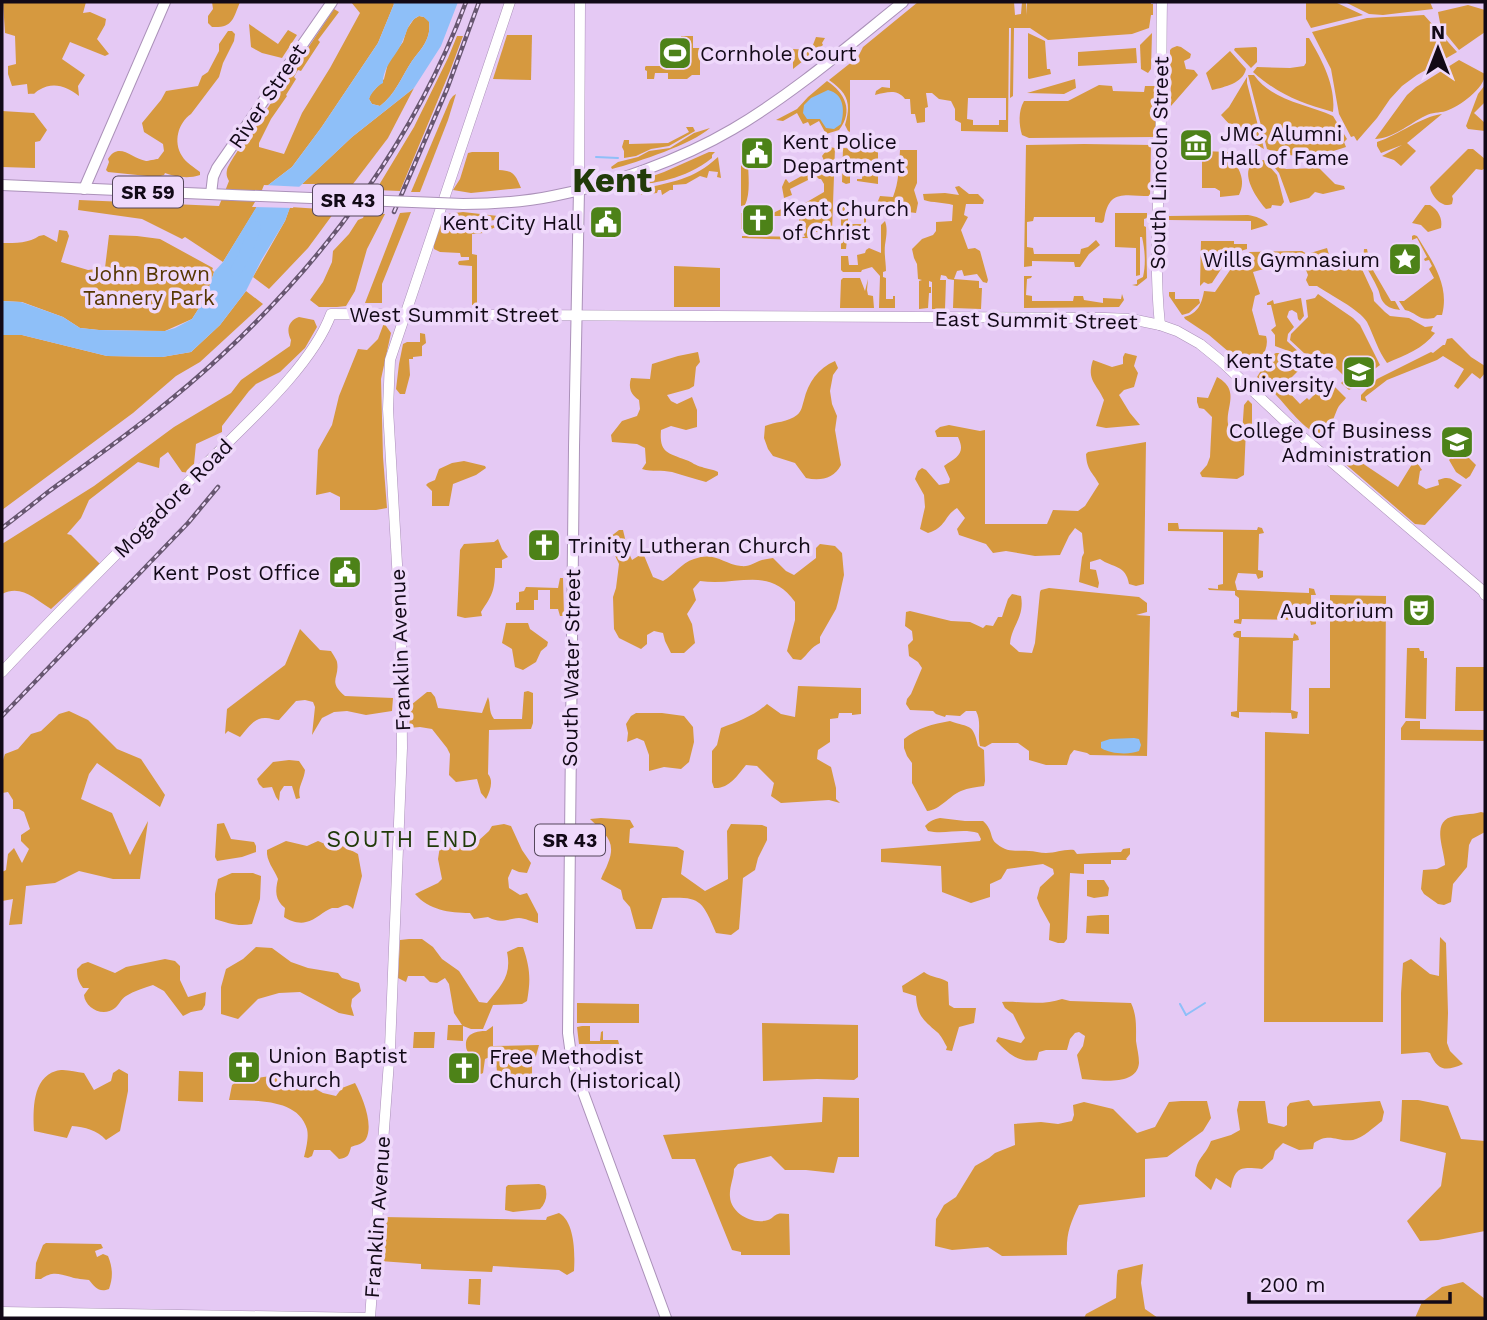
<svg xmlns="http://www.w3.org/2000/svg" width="1487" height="1320" font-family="'Work Sans',sans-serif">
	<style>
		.green { fill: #d6993f; fill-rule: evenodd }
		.water { fill: #8ebff8; fill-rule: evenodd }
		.pier { fill: #e5c9f4 }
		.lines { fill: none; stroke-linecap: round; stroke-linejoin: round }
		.stream { stroke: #8ebff8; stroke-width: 2 }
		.river { stroke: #8ebff8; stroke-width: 12 }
		.secondary-casing { stroke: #ab91b9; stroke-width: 11 }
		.primary-casing { stroke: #ab91b9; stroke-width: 12 }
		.secondary { stroke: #fff; stroke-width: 10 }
		.primary { stroke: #fff; stroke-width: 10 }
		.rail-casing { stroke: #675670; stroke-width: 4.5 }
		.rail { stroke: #efd9fb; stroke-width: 2; stroke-dasharray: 5; stroke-linecap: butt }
		.primary-bridge-casing { stroke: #ab91b9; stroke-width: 12; stroke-linecap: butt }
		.primary-bridge { stroke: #fff; stroke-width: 10 }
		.labels { text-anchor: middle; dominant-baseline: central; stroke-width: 7; stroke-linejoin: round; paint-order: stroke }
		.shield { fill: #efd9fb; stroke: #54475b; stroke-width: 2 }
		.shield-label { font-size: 19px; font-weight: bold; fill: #120917 }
		.poi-label { font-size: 21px; fill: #120917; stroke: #efd9fb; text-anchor: start }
		.street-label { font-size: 21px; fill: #120917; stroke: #efd9fb }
		.park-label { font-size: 21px; fill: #563601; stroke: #efd9fb }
		.neighbourhood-label { font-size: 23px; letter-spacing: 2px; fill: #213b09; stroke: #efd9fb }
		.town-label { font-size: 35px; font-weight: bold; fill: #213b09; stroke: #efd9fb }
	</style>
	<rect width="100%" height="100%" fill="#e5c9f4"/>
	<!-- green -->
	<g class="green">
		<path d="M3,2H86L83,13L90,12L106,19L105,25L97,39L109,54L105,56L70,42L62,59L85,75L78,86L79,96C67,87 54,81 39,90C31,95 39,93 28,94L27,84L12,86L8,74V66L16,64L15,36L5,33Z"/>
		<path d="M212,2H240C233,19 233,28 212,27L208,23V16L213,9Z"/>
		<path d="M351,2H393L394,4L378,43L321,128L292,167L267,186L266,192L223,262L185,237L182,239L142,219L78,210L79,200L219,206L229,181C227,177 226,175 227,170C229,161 257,123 265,117L263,115L334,9L339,12L318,40L320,42L301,71L298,70L294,77L296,79L286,95L287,96L271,119L259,143V147L284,154L302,113L330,68L360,13Z"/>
		<path d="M918,2H1014L1015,15L1021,14L1022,2H1026V15L1027,2H1151V4H1153V15H1151L1149,28L1132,34L1048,40L1030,28H1014L1013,96L1010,98L1011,28H1009L1008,132L961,131V123L955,120V109L951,101L939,99L932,93H926L928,107L925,108V122L917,123L915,114H911L910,99H905C897,89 888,92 875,95L876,91L882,87L890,88V80H850V132L848,131L845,125C851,104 849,94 829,80L858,57L863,47ZM968,98H1006V120H999V125H973V120L967,119Z"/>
		<polygon points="1306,2 1335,2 1363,15 1311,28 1306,19"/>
		<polygon points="1345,2 1430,2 1433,9 1383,15 1369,14"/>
		<polygon points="1468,5 1485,10 1485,32 1459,50 1441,28 1438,12"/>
		<polygon points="1424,15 1457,52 1417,75 1402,86 1390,99 1377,118 1357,141 1354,136 1351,137 1339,114 1331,69 1312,32 1367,18"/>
		<path d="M419,16L424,17L429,21C430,29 429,36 425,43C422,49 416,55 412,61C402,76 395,95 380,106L372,104L369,99L370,95L384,79L388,63L403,42L407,29L414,19Z"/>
		<polygon points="249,24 278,44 288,30 297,35 282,58 262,53 251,47"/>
		<path d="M228,31H232L235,34L234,41L223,63L219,77L191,114C178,123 173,142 182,156C186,163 194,167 200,172V175C188,179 176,177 165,173L164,175L157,177L108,172L106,170L109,162L108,159C119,141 132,159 146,161C148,161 156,159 158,159L164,151L163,144L144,132L142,123L161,100L166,91L198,86L202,76L208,72L219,51V44Z"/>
		<polygon points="1028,33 1045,41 1047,69 1050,69 1051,74 1029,79 1028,78"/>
		<polygon points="1152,33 1151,69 1148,73 1141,69 1140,45"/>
		<polygon points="507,35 532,35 531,80 493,79"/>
		<polygon points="457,36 463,36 450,71 400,191 376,190 414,127 448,58"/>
		<polygon points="681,36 693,36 693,48 700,48 700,75 692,75 687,79 668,79 668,73 655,73 654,79 647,79 647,71 645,70 645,67 646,66 669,66 669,49 681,50"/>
		<polygon points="816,37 825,38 822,43 823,45 793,69 793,49 811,50"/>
		<path d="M1306,38H1309C1322,60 1336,86 1333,112C1301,103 1279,95 1253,72L1257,67L1290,68L1304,66L1306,63Z"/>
		<polygon points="1177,46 1181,47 1191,54 1190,58 1184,61 1186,69 1194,70 1198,75 1171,106 1170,50 1172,48"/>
		<polygon points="1256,47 1257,48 1257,62 1251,68 1234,50 1235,48"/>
		<polygon points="1136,48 1137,63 1078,66 1078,52"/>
		<path d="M1230,51L1246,69C1243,83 1225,87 1212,90L1206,73Z"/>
		<path d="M1459,60L1485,74C1485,88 1459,107 1446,111C1439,113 1432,112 1425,116C1409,124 1392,139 1375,139L1407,95L1416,87Z"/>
		<path d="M1248,75H1254C1272,101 1307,104 1333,116L1347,139L1344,142L1346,147C1316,157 1297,160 1267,149Z"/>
		<path d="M1247,77V83L1264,149C1247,140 1234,130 1221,115L1229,107Z"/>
		<polygon points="1075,79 1076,88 1064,94 1027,93"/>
		<path d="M827,81C845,93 854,111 839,130L826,134L819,121L810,126L808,122L803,124L797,113L783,121L776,120L797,109L808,97Z"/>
		<path d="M1099,85L1112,86L1113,91L1144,92L1145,86H1155L1158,89L1157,132L1155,137L1029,138L1022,135C1019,125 1018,111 1024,101H1068Z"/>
		<polygon points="1485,85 1485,102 1474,113 1485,123 1485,131 1468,129 1466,126 1478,94"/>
		<polygon points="414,88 388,138 353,184 302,184 352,137"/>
		<polygon points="456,94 448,120 420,192 411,192 450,100 453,96"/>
		<polygon points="2,111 34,113 47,130 40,141 35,142 35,168 2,167"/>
		<path d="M1442,114L1407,143L1416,151L1401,166L1394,160L1382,156L1402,145L1381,153L1377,146V142C1399,135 1420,117 1442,114Z"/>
		<polygon points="686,127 693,127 695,131 669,146 651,149 636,156 624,158 624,151 622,147 624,140 629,140 629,144 668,143 689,132"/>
		<path d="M710,128C692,144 638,162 612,169L611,167L618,162L638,157L649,151L670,148L694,133Z"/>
		<path d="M1084,144L1151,145L1150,196C1125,196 1108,188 1104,221L1102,223L1095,222V217H1034L1033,221L1027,222V247L1033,248L1034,254H1080L1081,249L1088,247L1096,240L1100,245L1089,254L1080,267H1075L1074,262L1032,261V266L1024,267L1026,145Z"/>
		<polygon points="829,147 835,148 832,232 810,232 808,238 800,238 799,240 742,238 742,236 805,237 799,221 799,216 772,216 771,225 767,228 741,229 741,213 773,213 796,202 800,206 824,192 824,184 821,179 819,179 816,176 790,189 792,195 784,198 782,187 785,180 786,179 789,183 825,163 822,156"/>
		<polygon points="843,148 878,150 878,161 868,161 868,174 878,174 878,184 857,181 857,179 862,179 863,161 858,161 857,159 852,159 852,174 850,175 850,183 846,184 842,182"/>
		<path d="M1468,149H1473L1485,159V168L1482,170L1476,169L1452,196L1453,199L1452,204C1443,209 1431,196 1430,187Z"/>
		<path d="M900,150H917V183L914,190L918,203L916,213L908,212L910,211V205L899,204V212L894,217H886L882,210L876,209V206L880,196L893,197C899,182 899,167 900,150Z"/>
		<path d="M1202,151L1229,152L1230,154C1238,168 1247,179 1239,195L1220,197V191L1215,188H1202Z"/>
		<path d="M472,152H499V170C514,171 515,174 521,188L471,193L453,190L460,179L468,153Z"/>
		<path d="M709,152H715L712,155V158C684,180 656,183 622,187L664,172Z"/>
		<path d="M718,157L721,178L717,177L718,172L709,171L707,178L700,176L686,184L673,185V190H670L662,195L661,190H658L657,193L641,195V189C672,182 693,180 718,157Z"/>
		<path d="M741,160H748C748,174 751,193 745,205L741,206Z"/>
		<path d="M1264,160L1277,175L1284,202L1281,206L1272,205L1271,208L1266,209C1255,197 1233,163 1264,160Z"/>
		<polygon points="1271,163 1286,169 1319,168 1335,184 1344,186 1345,189 1323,194 1315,192 1309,198 1290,203 1279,173"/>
		<path d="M959,186L969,194H978L984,200L983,204H966L964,215L968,217L961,230L968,249L975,248L980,251L988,280L987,283L983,282L977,274L964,276L962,270L957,271L954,279L979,281V288H982L981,309L953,308L954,280L948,279L946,276L941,275L940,280H946L945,309H932V282L929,281V287H931V293H929L928,308L919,309V281L922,280L918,279L917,264L914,258L912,249L922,239L933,235L936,231V222L952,221L953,205C943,202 933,203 924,200L923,194L945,193L959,195L955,187Z"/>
		<polygon points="843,204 848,204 848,224 864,224 864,204 866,207 866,238 864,238 864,230 848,230 846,249 841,249 841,206"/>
		<path d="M1425,205H1430C1438,210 1443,218 1441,228L1428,232L1421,225L1412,223Z"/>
		<polygon points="290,207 336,210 308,248 269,289 253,277 285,221"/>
		<polygon points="411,212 382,284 382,303 365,303 400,213"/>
		<path d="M463,212L498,216H512C490,221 469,227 448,218L447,214Z"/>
		<polygon points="365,213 385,214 367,249 355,291 346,306 337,307 319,307 310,300 323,282 332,262 333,251 349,234 358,220 363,218"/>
		<path d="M1115,213H1147V218L1144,219V226L1146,227L1147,278L1137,286L1132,285L1137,284V280L1143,277C1146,264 1145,250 1142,237H1140V275L1136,276V248L1115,247Z"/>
		<path d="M1248,215C1255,216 1265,219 1268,225L1251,230V221L1169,220V216Z"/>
		<path d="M441,221C463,228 482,229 504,223L483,233L472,234V254L477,255V305H472V266L459,265L458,263L459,261L469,260V257H461L460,253L440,252L434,249V244Z"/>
		<path d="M885,221C888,229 886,238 885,245C884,254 886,263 886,271L883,272V277L886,278V299H893V296H895V308H879L880,276L872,267L862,270L861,272H843L841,270V256H848L849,265H858L857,255L865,253L866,250L869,248L881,253V225Z"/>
		<path d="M59,230L67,231L69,236L61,262L88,270L105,268L109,235L137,236L160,239L213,268L212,270L214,272L206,297L192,319L165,331L99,330L80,328L63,317L22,302L2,301V240L3,243C15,243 30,243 39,236L44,235L57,242Z"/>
		<path d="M1414,235L1417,236C1432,261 1450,285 1442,315H1437L1434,318C1417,321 1418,313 1405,310L1399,301H1404L1434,278L1429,269L1432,266L1429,260L1425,261L1424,259L1427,257L1417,238L1412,240V236Z"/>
		<polygon points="1201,241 1234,241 1234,244 1247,244 1247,249 1231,254 1212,283 1208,284 1204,282 1200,286"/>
		<path d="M1327,248L1334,271L1360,265L1373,293L1374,301L1385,312L1390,316L1409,318L1425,327L1433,326L1431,331L1435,333C1423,349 1405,355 1387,363C1378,351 1374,336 1367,322C1359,309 1330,295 1317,286H1309L1306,280L1308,275L1304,265L1290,262L1253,272L1260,294L1255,296L1252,310L1259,335L1266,336C1270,348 1260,363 1250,370L1209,335L1185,319L1184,317C1198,314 1202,303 1204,291L1215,292L1237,260L1250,252L1302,251L1307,254Z"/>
		<path d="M1364,249H1367L1369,259L1367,260L1391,301H1395L1400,310C1394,309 1388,308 1384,303C1380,299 1380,292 1377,287C1371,273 1362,265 1364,249Z"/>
		<polygon points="674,266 720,268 720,307 674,307"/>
		<polygon points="1024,276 1032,276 1031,278 1027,279 1026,295 1032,296 1032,301 1073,301 1074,296 1083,296 1084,300 1103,303 1103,298 1121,299 1122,294 1124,300 1119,307 1024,308"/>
		<polygon points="843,278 860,278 865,291 868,279 867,290 868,295 873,296 874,308 840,308 841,280"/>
		<polygon points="246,291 263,304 200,362 176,376 133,413 2,510 2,335 22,335 107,356 162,357 191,352 220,325"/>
		<polygon points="1169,292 1175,292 1175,299 1199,299 1200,303 1189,313 1182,315 1169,296"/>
		<path d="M1318,294L1353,318L1360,325L1380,365C1369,372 1360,385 1349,390L1341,383L1346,378L1322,354L1317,358L1304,353L1290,340L1291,334L1308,317L1306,300L1315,298Z"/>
		<polygon points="1301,298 1304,316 1300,321 1298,319 1297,313 1292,310 1289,311 1287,317 1294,327 1288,334 1287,341 1302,355 1299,355 1275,346 1275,335 1271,330 1276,326 1271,305 1267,305 1267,303 1273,300 1274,304"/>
		<path d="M299,317L314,320L317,327L305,348L280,372L256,384L249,391L222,426V432L196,444L194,464L191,473L182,472L168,452L160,458L159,468L138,462L89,500L81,518L67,534L71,535L100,564L51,609C35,599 21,584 2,594V544L94,486L174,427L231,393L241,380L290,346L291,340C286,330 288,321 299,317Z"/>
		<polygon points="384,323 391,333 381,379 383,457 387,508 376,510 340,510 340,497 330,492 316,495 318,450 332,425 339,396 358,349 367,350 378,339"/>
		<polygon points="420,333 425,334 426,343 422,346 422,356 413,357 413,359 409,359 410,375 405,394 400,394 396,389 399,364 403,344 407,342 420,342"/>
		<polygon points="1452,338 1471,357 1485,366 1485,373 1480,379 1472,373 1458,389 1454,386 1464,369 1443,356 1437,360 1387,380 1365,397 1367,402 1361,400 1361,395 1377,379 1431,352 1433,353 1443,345 1445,345 1447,339"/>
		<path d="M698,352L700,362L696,367L694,386L689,389L667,395L671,401L677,404L692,397L697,410V427L686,430L671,426L661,430C659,453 668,453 686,460C692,462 696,466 702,467C707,469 713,469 718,472V475L706,482C694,479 683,475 672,472C662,470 652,472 642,469L646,463L645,448L637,444L612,442L611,435L622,421L637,416L640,409L639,400C631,395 628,388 631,378L650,379L652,364L678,356Z"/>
		<path d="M1125,353L1137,356L1134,366L1138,373L1134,387L1124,390L1119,395L1130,413L1140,425L1106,428L1096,426L1104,400C1097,384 1086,380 1093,360L1112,367L1123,364V357Z"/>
		<path d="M1276,353H1284L1313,362L1300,369L1283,386L1300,404L1307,398L1309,400L1317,392L1313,388L1321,380L1330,390L1334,386L1346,398C1344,401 1341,403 1339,406C1334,414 1332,430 1322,433C1309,437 1285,404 1277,396C1271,389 1264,383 1257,377L1270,356Z"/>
		<path d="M835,361L838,368L833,375L830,391L832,404L837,416L835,430L841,465C834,479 820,481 806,478L795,463L773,456L768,449L764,438L765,426C774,422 789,422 797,415C802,411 802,406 804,400C808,383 818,368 835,361Z"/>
		<path d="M1217,377C1246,393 1217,415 1233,434H1242L1244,405L1248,400L1252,404V424L1246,429L1244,475L1237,479L1202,477L1200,473L1207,465L1210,457L1212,417L1204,409L1199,408L1197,402V397L1208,398Z"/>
		<path d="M949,425L980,431L985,430V524H1047L1053,510L1078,511L1085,506L1099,484C1092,471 1087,471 1086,454L1088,452L1146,442L1144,584L1136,586L1129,584C1126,565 1113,568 1100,559L1090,562V569L1096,570L1099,583L1098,588L1079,582L1082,557L1084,553L1082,533L1075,528L1069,536L1060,555L1035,556L1006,551L993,553L986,544L959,535L957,529L965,518L957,508C944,516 946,528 928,533L920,529L925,507L924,495L915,479L918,471L922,468L926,470L939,485L949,483L950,479L944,466C957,457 966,454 958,437H937L935,431L940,427Z"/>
		<polygon points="1461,450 1476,465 1470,476 1466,479 1456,472 1449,460 1451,458 1453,459"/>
		<path d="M1339,451L1345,456L1350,455L1398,487L1414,461L1418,464L1422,470L1420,471L1418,484L1426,489L1439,485L1438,480C1451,475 1451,480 1462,485L1425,525L1415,524L1336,456Z"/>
		<polygon points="464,461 485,466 486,468 476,475 453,484 449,506 432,506 432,491 426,485 428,483 435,480 439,469 452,463"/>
		<polygon points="1168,523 1178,523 1179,529 1257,530 1258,527 1262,528 1264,533 1259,534 1258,570 1263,571 1263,577 1258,579 1256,574 1238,573 1235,582 1237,590 1309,593 1309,588 1314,589 1316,595 1311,595 1311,619 1316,620 1316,624 1311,625 1310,620 1242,619 1241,624 1234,623 1234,620 1239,619 1239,598 1235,595 1235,591 1209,590 1208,588 1218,589 1218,585 1223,584 1223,532 1168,531"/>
		<path d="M619,530H623L628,551L632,560L643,553L653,577L663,581C674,575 681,563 694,559C715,551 723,564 741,566C750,567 755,562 762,560C765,559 769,559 773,558L786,571L794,575L816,558V548L820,544L835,546L842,553L844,575L838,602L836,609L820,637V643C811,647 808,654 801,660L793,659L787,651L795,620V602C769,565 737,587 700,581L693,589L696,600L687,614L692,624L695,643L684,653H671L665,641L663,633L654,631L647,635V644L641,649L619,638L614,629L613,597L616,588L619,564L610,545V537Z"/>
		<path d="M498,539L502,549L508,557L502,560V568H495C495,590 493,594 481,612L482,616L465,618L457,616L460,550L464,544L494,542Z"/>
		<polygon points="560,578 563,578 564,616 560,616 558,609 550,609 550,590 538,590 538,600 534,600 534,610 516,610 516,603 519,602 519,592 524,591 526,587 558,588"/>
		<path d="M1049,588L1139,597L1147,603V612L1136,615L1150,616L1147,756L1090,755L1087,753L1074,750L1070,755L1067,765H1046L1029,760V751L1018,743H992L985,747L980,746C977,734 982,722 976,711H966L960,716L946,715L945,717L936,714L933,711L910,710L906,704L907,699L911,694L922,668L918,662L909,656L908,645L913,640L912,631L905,626L906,612L910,611L951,621L970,622L983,628L986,625L993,626L998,617H1002L1008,599L1012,594L1021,596C1025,618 1011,626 1010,644L1019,652L1032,653L1035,643L1040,592L1041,590Z"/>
		<polygon points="1330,595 1386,596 1383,1022 1264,1022 1265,732 1309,734 1309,688 1330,688"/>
		<polygon points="506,623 528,623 530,629 548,642 547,646 541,651 536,662 523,670 515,667 512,649 502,643"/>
		<path d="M300,629L320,650L331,651C332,653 337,660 337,662C340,678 327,681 345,696L393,698L392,711L366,715L347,711L334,712L322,718L312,735L315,707L313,702L305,700L296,701L279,720C274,720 270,718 266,718C254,717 247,729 240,737L228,731L225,734L227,709L285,665Z"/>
		<polygon points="1237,631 1241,631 1241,637 1293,638 1294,633 1298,636 1299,640 1293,641 1291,710 1298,712 1297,718 1292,719 1291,713 1239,712 1239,718 1231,716 1231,712 1237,711 1239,638 1234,637 1233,634"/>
		<polygon points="1407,648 1419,648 1420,651 1424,651 1424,658 1427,658 1426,719 1405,718"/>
		<polygon points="1456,667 1485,667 1485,711 1455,711"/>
		<path d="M798,686L861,688V714L852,715V713H839L838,718L830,719V742L818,750L817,759L831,767L836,788V799L840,803L829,800L781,803L771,796L774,783L757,766L746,765C737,776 729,789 714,788L712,782V751L717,745L721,728C737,722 754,716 767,704L781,714L795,717Z"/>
		<path d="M528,691L533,693V723L531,729L489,730L488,774C494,781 490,791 486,799L481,793L477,779L456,782L449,775L450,754L447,748L432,729L420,727L409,728L411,705L427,692H431L435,697L438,708L482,713L488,697C491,704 488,711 494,719H522L524,692Z"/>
		<polygon points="69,711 88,720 117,749 141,759 165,795 160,807 97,763 89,774 81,799 112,813 130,855 148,821 140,879 113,879 79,871 55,883 26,886 22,924 9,925 13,899 2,901 2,872 6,870 8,854 14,848 22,863 29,849 21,841 21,835 30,829 24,812 19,809 13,809 13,800 8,792 2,793 2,763 5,754 18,749 31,734 41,731 59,714"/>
		<polygon points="636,713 662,713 684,716 693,727 694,742 689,762 681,769 664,767 649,771 649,755 644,741 637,738 627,742 628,733 626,724 631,716"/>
		<path d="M950,721C970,728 973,723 978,746L984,750L985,781L984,786C977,787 968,788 961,791C949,796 940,810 927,811L912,783V763L907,756L904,748V739C917,728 933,724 950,721Z"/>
		<polygon points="1406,721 1420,721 1420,729 1485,730 1485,741 1401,740 1401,728"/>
		<path d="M289,760L299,761L305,770C304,781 297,787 300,798L296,799L292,786H284L280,792L279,801L276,797L272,787L263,788L259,784L257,779L273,762Z"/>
		<path d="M1481,812L1485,813V832L1472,839L1469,845L1467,867L1453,884L1451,902L1444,905L1438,904L1424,894L1421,889L1423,870L1437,869L1445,865C1445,851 1431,823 1451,817C1460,814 1471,815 1481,812Z"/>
		<path d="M601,818L630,820L634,827L630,829L629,843L677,847L684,851L681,874L705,891L728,879L727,831L731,824L762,825L767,827V840L758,858L755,870L743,878L739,929L731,935L716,933C701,897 699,897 662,898L652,929H636L630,907L623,899L621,890L601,879C603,873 606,869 608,863C617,841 605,834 590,819Z"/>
		<path d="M940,818L965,821H983C994,831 989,838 997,844C1007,853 1017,850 1029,851C1034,851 1040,853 1046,853C1056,853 1064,849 1074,850L1077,854C1091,853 1107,852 1121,852L1123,849L1130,848V854L1126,859L1127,860H1111V864H1084V874L1070,873L1067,939L1064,943H1058L1049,940L1050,924L1040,906L1037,898L1040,887L1054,874L1053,869L1043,864L1007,869L1001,879L990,884V897L971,903L942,892L941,866L881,862V849L980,841L981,839L978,833C961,828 944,835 928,831L925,826C930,821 934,819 940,818Z"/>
		<polygon points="224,823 231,839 254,842 256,846 256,852 242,857 217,861 215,857 217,824"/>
		<path d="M504,824L511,826L522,850L531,863L527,873L519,872L512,869L508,878L509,888L520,895L527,893L538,914V923C532,922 525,918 519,918C507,919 500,924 488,917L474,919L470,913C449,913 429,910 415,894L438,883L442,879L438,859L440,846L449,842H477L489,831L492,826Z"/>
		<path d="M286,841L307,846L318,841C327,845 326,845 335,845C343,845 351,850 358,854L362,876L353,909C347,903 346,905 338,908C336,908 334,908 332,908C323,911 316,920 306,922C299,924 290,921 284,917L285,908C275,900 275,891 278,879C274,869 266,861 267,850Z"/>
		<path d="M232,873H253L261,876L260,899L252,924C238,927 228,923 215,919V894L218,879Z"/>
		<polygon points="1087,880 1104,880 1109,888 1108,896 1094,898 1087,896"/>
		<polygon points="1101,915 1109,915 1109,934 1086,933 1087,916"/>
		<path d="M1440,937L1446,943L1448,1013L1447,1043L1450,1051L1463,1064C1447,1071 1438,1072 1430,1053L1427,1052L1401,1054V993L1403,963L1411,959L1430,974L1439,976Z"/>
		<path d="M409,939H422L433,947L442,959L459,971L479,1002L487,1003C501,985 512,976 507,952L518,947H523C530,968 531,979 527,1001L522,1004L493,1005L483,1029H471L463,1026V1041L447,1040L448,1025H462L454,1013L449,984L445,978L437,983L430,982L424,976H408L406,982L398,978L400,940Z"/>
		<polygon points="256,947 272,948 291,962 308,968 338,973 342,978 359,983 361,991 352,999 351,1006 354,1016 339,1013 300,992 279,993 258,999 238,1019 221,1014 221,987 226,969 243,959"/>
		<path d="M165,959L175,961L180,966V980L188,997L206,992L205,1005L202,1010L191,1012L183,1016L164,991L153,985C144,988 134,991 126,996C121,999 119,1005 115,1008C103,1018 85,1008 84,995L89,988H83C78,981 77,977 77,969L82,964L88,962L115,973L126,967Z"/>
		<path d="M924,972C932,978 941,977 948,982L949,1005L954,1008H976L974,1023L959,1027L952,1051L946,1050L947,1047C944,1042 941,1035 937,1032C923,1020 917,1015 916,996L903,992L902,986Z"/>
		<path d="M1062,999L1070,1001L1131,1003C1137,1015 1136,1028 1136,1041C1137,1048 1139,1056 1139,1063C1137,1087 1098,1080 1082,1079L1077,1055L1083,1046L1085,1036L1079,1032L1075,1033L1070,1039L1067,1050H1046L1039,1052L1037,1060C1018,1063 1009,1054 996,1041L998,1037L1021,1043L1025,1038L1013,1014L1005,1008L1002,1002C1021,1001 1043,1006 1062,999Z"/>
		<polygon points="577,1003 639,1004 639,1023 577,1023"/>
		<polygon points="762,1023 858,1025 858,1077 854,1080 817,1079 763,1081"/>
		<path d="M493,1026V1046L539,1045L536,1056L532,1062V1076L515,1081L502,1088L497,1073L496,1058L494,1055L485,1059L483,1073L481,1074L476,1072C476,1068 476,1064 474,1061C472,1056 466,1052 466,1046C465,1033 477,1031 486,1031Z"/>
		<polygon points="582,1026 590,1026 590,1041 600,1041 601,1032 603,1031 603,1040 618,1040 619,1044 579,1044 577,1027"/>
		<polygon points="414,1032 435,1032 434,1048 413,1048"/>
		<path d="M119,1069L128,1074V1091L120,1131L106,1140C97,1130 85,1127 72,1126L67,1138L34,1131C33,1111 32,1078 56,1071C64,1068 75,1072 84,1073L94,1090L111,1081L113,1073Z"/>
		<polygon points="179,1071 203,1072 203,1102 178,1101"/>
		<path d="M270,1076L305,1083L323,1093L336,1096L342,1088L355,1083C362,1096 374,1124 366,1139C363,1144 356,1145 351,1147C349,1155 348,1158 339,1159L330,1150H314L312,1156L308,1158L304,1157C306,1149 309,1137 307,1129C298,1098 255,1101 229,1100L232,1085L238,1081Z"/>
		<path d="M823,1097L859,1098V1157H838L834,1173L806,1170H785L771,1156L738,1164L734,1169C734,1178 729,1187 730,1197C731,1213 752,1225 768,1220C772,1219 774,1215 778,1214C781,1213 785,1214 789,1214L790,1255H741V1252L732,1250L695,1159H672L663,1135L822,1122Z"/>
		<path d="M1309,1100L1313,1106L1380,1101L1384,1112L1382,1121C1374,1127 1363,1138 1353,1140C1336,1142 1330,1132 1314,1143L1313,1149L1299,1150L1283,1143L1275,1151L1273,1159L1262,1169C1242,1167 1235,1166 1231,1188L1216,1178L1211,1190L1195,1176C1197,1156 1205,1157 1211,1141L1231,1135L1240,1130L1237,1110L1239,1101H1265L1268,1123L1284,1127L1287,1125V1107L1290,1103Z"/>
		<polygon points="1402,1100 1418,1100 1448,1106 1461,1139 1485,1141 1485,1231 1438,1240 1420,1241 1407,1221 1441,1186 1446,1153 1400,1141"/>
		<path d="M1181,1101H1207L1211,1118L1203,1131L1167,1157L1145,1159V1197L1079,1205C1070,1224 1066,1234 1067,1255L1002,1256L988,1247L952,1250L935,1246L936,1219L944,1205L956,1197L975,1166L989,1158L995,1153L1015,1145L1014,1124L1041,1122L1058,1124L1072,1121L1074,1115L1073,1105L1084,1102L1113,1109L1137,1133L1155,1127L1169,1102Z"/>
		<path d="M539,1184L545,1186C548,1195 546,1203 540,1209L513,1212L505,1210L506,1187L508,1185Z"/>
		<path d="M559,1213C575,1222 575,1254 574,1271L567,1275L559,1270L493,1266L492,1272L421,1269V1264L380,1261L382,1217L546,1220L547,1217Z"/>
		<path d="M46,1243L101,1244L103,1248L95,1251L97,1257L103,1254L108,1256C113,1268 113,1278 109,1289C99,1293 95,1287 89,1280C84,1279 76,1279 71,1277C58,1274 53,1271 41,1279H35L36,1263L43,1245Z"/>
		<polygon points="1143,1264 1141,1283 1145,1309 1158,1318 1084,1318 1086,1314 1116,1298 1117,1275 1118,1270"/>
		<polygon points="469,1279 481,1279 480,1305 468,1304"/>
		<polygon points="1463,1282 1485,1299 1485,1318 1415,1318 1422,1302 1442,1287"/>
	</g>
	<!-- water -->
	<g class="water">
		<path d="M393,2H458L441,46L414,88L352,137L297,189L285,221L262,259L246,291L220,325L191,352L162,357L107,356L22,335H2V301L21,302L63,317L80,328L99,330L147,331H165L175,328L192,319L206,297L214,272L223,262L254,211L266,192L267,186L292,167L321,128L378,43L394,4ZM419,16L424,17L429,22C430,29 429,36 425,43C422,49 416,55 412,61C402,76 395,95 380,106L372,104L369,99C371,93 377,86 383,83C383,65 397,56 403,40C408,30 408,21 419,16Z"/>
		<path d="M828,90C844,94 845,110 841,124L834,129L826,128L820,119H807L803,113L804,105L811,98Z"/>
		<path d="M1134,738L1139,739L1141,745L1139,751C1129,755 1110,754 1101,748V742L1110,739Z"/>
	</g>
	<!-- pier -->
	<polygon class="pier" points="264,185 304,187 300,191 293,208 252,207 262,190"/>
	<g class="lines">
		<!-- stream -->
		<g class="stream">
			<polyline points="596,157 618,158"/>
			<polyline points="1180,1004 1186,1015"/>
			<polyline points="1186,1015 1205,1003"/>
		</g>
		<!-- river -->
		<polyline class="river" points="236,271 246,252 255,227"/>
		<!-- secondary casing -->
		<g class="secondary-casing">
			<g id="secondary">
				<polyline points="579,190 580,2"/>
				<path d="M1160,325C1154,268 1158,210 1160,152C1162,102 1161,52 1162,2"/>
				<path d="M2,672C69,600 139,532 208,462C247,423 312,366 331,314L1105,318L1131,319L1160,325L1177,331L1200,344L1221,361L1299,434L1483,591L1485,595"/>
				<polyline points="2,1312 369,1318"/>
				<polyline points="370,1318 390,1048 402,748 401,633 388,409 390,360 510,2"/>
			</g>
		</g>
		<!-- primary casing -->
		<g class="primary-casing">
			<g id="primary">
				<polyline points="2,185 232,195"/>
				<polyline points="84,189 165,2"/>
				<polyline points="579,190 574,447 568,1033 571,1055 576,1073 666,1318"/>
				<polyline points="211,194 213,177 217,168 332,2"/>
				<path d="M463,204C493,204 524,202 553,196C611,185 682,159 733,129C794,93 848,46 903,2"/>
			</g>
		</g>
		<!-- secondary -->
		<use href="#secondary" class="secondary"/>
		<!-- primary -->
		<use href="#primary" class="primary"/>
		<!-- rail casing -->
		<g class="rail-casing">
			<g id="rail">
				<polyline points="394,212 447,89 479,2"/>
				<path d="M2,528C18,516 33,504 48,492C108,448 169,405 223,354C328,256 416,137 466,2"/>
				<polyline points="2,716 188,523 218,487"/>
			</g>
		</g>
		<!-- rail -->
		<use href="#rail" class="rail"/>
		<!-- primary-bridge casing -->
		<g class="primary-bridge-casing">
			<polyline id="primary-bridge" points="232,195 463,204"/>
		</g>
		<!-- primary-bridge -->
		<use href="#primary-bridge" class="primary-bridge"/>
	</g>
	<!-- icons -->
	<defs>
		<g id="stadium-square" transform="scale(1.75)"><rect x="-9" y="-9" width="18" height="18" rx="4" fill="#4d8218" stroke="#efd9fb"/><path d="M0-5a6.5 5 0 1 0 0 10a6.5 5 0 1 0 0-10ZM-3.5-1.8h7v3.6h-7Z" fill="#fff"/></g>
		<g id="museum-square" transform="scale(1.75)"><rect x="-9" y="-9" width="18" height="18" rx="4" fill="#4d8218" stroke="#efd9fb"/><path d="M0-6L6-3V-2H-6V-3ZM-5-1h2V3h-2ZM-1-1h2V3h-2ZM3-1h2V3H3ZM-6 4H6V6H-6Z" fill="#fff"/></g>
		<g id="civic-square" transform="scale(1.75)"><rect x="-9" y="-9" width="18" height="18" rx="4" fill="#4d8218" stroke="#efd9fb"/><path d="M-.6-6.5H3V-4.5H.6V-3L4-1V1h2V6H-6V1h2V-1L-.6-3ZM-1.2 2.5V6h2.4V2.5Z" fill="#fff"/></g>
		<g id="church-square" transform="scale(1.75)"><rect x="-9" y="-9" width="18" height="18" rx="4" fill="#4d8218" stroke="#efd9fb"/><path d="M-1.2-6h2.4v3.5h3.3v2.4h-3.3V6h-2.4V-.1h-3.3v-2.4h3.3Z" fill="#fff"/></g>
		<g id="sight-square" transform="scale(1.75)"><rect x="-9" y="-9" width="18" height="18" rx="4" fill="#4d8218" stroke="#efd9fb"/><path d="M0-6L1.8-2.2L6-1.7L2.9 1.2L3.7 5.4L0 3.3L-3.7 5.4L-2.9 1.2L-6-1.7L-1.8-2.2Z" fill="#fff"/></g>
		<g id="university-square" transform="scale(1.75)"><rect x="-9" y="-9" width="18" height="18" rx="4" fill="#4d8218" stroke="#efd9fb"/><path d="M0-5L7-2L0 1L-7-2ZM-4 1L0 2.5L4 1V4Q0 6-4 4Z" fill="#fff"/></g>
		<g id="theatre-square" transform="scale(1.75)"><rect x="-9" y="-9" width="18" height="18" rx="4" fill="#4d8218" stroke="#efd9fb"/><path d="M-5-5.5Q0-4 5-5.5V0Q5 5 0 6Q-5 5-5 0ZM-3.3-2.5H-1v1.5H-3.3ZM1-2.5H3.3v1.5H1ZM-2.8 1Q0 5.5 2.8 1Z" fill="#fff"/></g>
	</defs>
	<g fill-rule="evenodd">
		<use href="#stadium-square" x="675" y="53"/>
		<use href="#museum-square" x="1196" y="145"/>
		<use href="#civic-square" x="757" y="153"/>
		<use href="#church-square" x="758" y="220"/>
		<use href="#civic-square" x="606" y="222"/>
		<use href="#sight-square" x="1405" y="259"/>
		<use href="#university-square" x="1359" y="372"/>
		<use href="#university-square" x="1457" y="442"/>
		<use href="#church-square" x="544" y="545"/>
		<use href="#civic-square" x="345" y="572"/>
		<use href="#theatre-square" x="1419" y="610"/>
		<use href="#church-square" x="244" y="1067"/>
		<use href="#church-square" x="464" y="1068"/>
	</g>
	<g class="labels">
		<!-- shield labels -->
		<g class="shield">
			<rect x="113" y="176.5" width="70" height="31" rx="5"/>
			<rect x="313" y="184.5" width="70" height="31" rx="5"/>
			<rect x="535" y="824.5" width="70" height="31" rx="5"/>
		</g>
		<g class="shield-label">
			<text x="148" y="192">SR 59</text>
			<text x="348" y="200">SR 43</text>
			<text x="570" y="840">SR 43</text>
		</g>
		<!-- poi labels -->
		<g class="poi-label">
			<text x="700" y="53">Cornhole Court</text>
			<text x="1220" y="133">JMC Alumni<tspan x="1220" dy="24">Hall of Fame</tspan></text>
			<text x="782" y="141">Kent Police<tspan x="782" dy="24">Department</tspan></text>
			<text x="782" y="208">Kent Church<tspan x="782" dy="24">of Christ</tspan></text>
			<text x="582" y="222" text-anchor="end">Kent City Hall</text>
			<text x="1380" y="259" text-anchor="end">Wills Gymnasium</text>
			<text x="1334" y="360" text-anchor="end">Kent State<tspan x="1334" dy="24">University</tspan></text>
			<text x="1432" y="430" text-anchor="end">College Of Business<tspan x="1432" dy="24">Administration</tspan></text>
			<text x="568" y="545">Trinity Lutheran Church</text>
			<text x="320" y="572" text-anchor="end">Kent Post Office</text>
			<text x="1394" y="610" text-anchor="end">Auditorium</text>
			<text x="268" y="1055">Union Baptist<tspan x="268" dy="24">Church</tspan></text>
			<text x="489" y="1056">Free Methodist<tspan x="489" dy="24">Church (Historical)</tspan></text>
		</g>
		<!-- street labels -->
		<g class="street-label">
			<text transform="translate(267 96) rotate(-56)">River Street</text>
			<text transform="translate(1159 163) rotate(-89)">South Lincoln Street</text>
			<text x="454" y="314">West Summit Street</text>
			<text transform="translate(1036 320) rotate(1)">East Summit Street</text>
			<text transform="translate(173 498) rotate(-45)">Mogadore Road</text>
			<text transform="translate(400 650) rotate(-92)">Franklin Avenue</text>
			<text transform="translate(571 668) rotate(-89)">South Water Street</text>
			<text transform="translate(377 1217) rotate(-86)">Franklin Avenue</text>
		</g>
		<!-- park labels -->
		<g class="park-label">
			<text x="149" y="273">John Brown<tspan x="149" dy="24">Tannery Park</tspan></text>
		</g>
		<!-- neighbourhood labels -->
		<g class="neighbourhood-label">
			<text x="403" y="839">SOUTH END</text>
		</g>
		<!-- town labels -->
		<g class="town-label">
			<text x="612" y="180">Kent</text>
		</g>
	</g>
	<!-- border -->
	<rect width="1487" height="1320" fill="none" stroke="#120917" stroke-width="7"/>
	<!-- north arrow -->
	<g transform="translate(1438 49)" stroke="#efd9fb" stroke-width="5" paint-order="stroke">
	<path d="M0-5L12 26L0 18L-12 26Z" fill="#120917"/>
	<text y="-10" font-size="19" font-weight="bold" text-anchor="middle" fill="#120917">N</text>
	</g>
	<!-- scale -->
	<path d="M1249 1292v10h201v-10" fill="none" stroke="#120917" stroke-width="3.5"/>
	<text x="1260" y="1292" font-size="21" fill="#120917" stroke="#efd9fb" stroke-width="5" paint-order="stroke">200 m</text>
</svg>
